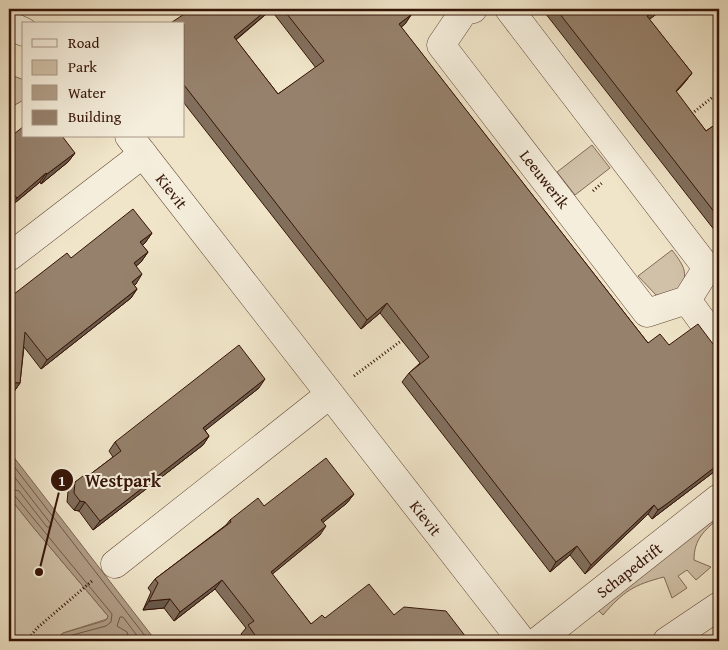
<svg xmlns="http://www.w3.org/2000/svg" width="728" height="650" font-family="'Gentium Book Plus',serif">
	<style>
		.green { fill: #d0c1a8; stroke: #826a58 }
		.water { fill: #b09e87; stroke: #7f6754 }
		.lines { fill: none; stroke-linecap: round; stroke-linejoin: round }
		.shore { stroke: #725947; stroke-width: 1 }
		.minor-casing { stroke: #644838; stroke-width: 29 }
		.path { stroke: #351407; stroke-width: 3; stroke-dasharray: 1 2.5; stroke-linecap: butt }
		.minor { stroke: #f5eedc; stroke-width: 28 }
		.wall { fill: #816f5d; stroke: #351407; fill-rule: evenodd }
		.shaded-wall { fill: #695a4c; stroke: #351407 }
		.building { fill: #96816c; stroke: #351407 }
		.labels { text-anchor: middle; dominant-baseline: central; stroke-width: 4; stroke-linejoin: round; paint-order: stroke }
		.street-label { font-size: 16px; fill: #351407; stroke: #f5eedc }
		.leader { fill: none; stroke: #351407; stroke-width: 2 }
		.callout-dot { fill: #351407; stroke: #f5eedc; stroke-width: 2 }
		.mark-label { font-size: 15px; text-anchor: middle; font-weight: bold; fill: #fff }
		.callout-label { font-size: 18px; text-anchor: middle; font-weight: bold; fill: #351407; stroke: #f5eedc; stroke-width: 4; stroke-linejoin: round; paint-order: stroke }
	</style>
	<rect width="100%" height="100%" fill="#f0e5c9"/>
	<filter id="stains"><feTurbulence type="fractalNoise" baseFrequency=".004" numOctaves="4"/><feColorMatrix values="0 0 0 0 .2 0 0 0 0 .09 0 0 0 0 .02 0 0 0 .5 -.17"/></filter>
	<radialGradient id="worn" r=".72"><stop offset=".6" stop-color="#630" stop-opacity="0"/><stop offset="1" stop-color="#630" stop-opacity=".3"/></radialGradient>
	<!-- green -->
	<g class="green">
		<polygon points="11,75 24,80 24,100 9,108 9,80"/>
		<polygon points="592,145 610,168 575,195 557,172"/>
		<path d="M672,250C681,262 692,275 678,289C672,295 665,296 656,295L638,276Z"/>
		<polygon points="9,497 33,527 108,616 107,619 63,633 54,641 9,641"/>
		<path d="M719,504V518C704,531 694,539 694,560L711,567L696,580L687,570L678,576L687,588L672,598L664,577C633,585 624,591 603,615L591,603Z"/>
	</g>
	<!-- water -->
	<polygon class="water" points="9,451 156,641 123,641 112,637 88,641 54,641 63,633 104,621 107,619 108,616 33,527 9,497"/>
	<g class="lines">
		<!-- shore -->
		<g class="shore">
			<polyline points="9,460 149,641"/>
			<polyline points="9,470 51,524 51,527 47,527 19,491 9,488"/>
			<polyline points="9,494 15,496 112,614 111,622 106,626 65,637 61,641"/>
			<polyline points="130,641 127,632 117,626 120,617 123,617 141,641"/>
		</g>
		<!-- minor casing -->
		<g class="minor-casing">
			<g id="minor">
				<polyline points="473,9 464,11 441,45 647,313 687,300 707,268 509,9"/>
				<polyline points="9,25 24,32"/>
				<polyline points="129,136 522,641"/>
				<polyline points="9,257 143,154"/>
				<polyline points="687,300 719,344"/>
				<polyline points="115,564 329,395"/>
				<polyline points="538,641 719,498"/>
				<polyline points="667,641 719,606"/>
			</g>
		</g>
		<!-- path -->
		<g class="path">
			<polyline points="689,116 719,92"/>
			<polyline points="593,191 603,182"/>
			<polyline points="354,376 405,338"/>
			<polyline points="27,641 37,628 92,581"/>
		</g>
		<!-- minor -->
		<use href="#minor" class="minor"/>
	</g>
	<!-- wall -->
	<g class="wall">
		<path d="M192,9H406L411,15L405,24L401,27L648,343L669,345L713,344L719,349V468L661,512L652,519L648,514L585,574L570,555L550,572L402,382L409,373L420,363L380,313L361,329L184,103V24ZM271,10L316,68L278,94L236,40Z"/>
		<polygon points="542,9 663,9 649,19 692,73 685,82 676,92 706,131 719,122 719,236"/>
		<polygon points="9,138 75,153 68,162 41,184 40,182 10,207 9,205"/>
		<polygon points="152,233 145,243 142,245 148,252 141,262 136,266 136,284 134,285 137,289 131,298 41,369 24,347 20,383 13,393 9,392 9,298 71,258"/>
		<polygon points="719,309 719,318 716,313"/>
		<polygon points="259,388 205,430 209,436 203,445 93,530 79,511 74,510 67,502 68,492 75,482 88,476 113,457 109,451 115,442"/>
		<polygon points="354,494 347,503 323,522 320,535 272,574 311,624 325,618 394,615 469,641 245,641 241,634 246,628 215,589 174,621 164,608 143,610 151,592 148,588 155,579 226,525 230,520 264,506"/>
	</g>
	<!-- shaded-wall -->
	<g class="shaded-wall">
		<polygon points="268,9 272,9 228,46 234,37"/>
		<polygon points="657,9 663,9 641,26 647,16"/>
		<polygon points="411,15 405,24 393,34 399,24"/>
		<polygon points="692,73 685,82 669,100 676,91"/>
		<polygon points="75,153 68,162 41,184 47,174"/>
		<polygon points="46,173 40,182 10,207 17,198"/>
		<polygon points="152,233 145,243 134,252 140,242"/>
		<polygon points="148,252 141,262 128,273 134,263"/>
		<polygon points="142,274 136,284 126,292 132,282"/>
		<polygon points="137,289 131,298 41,369 47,360"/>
		<polygon points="387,303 380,313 361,329 367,320"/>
		<polygon points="265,379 259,388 197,437 203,428"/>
		<polygon points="9,382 20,383 13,393 9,392"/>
		<polygon points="209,436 203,445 93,530 100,521"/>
		<polygon points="719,464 719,468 661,512 652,519 658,510"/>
		<polygon points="354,494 347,503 315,529 321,520"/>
		<polygon points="80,501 85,502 79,511 74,510"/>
		<polygon points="654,505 648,514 585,574 591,565"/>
		<polygon points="326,526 320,535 264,581 271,572"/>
		<polygon points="577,546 570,555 550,572 556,562"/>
		<polygon points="222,580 215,589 174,621 180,612"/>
		<polygon points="170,599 164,608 143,610 149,601"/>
	</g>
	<!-- building -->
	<g class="building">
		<polygon points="192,9 268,9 234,37 278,94 324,61 283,9 406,9 411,15 399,24 648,343 660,334 669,345 698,324 713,344 719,349 719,364 717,366 719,369 719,464 668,503 658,510 654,505 591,565 577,546 556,562 409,373 429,357 387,303 367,320 184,85 184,24 169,24"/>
		<polygon points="556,9 657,9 647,16 692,73 676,91 706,131 719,122 719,218"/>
		<polygon points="24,126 24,136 62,136 75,153 47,174 46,173 17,198 12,192 9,194 9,138"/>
		<polygon points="133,209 152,233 140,242 148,252 134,263 142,274 132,282 137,289 47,360 25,332 20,383 9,382 9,298 67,253 71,258"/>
		<polygon points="239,345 265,379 203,428 209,436 100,521 85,502 80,501 74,493 75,482 83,476 88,476 121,451 115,442"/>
		<polygon points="326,458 354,494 321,520 326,526 271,572 311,624 322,615 325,618 369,584 394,615 404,607 446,611 469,641 259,641 248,625 254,621 222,580 180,612 170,599 149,601 158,583 155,579 231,522 230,520 258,498 264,506"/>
	</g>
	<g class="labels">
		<!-- street labels -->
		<g class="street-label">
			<text transform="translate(545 179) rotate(52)">Leeuwerik</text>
			<text transform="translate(172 191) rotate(52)">Kievit</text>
			<text transform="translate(426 518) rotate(52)">Kievit</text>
			<text transform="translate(629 570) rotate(-38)">Schapedrift</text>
		</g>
	</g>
	<!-- callouts -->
	<path class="leader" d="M39 572L62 480"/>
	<g class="callout-dot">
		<circle cx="39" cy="572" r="5"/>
		<circle cx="62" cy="480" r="12"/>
	</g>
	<g class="mark-label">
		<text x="62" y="486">1</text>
	</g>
	<g class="callout-label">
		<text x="123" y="487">Westpark</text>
	</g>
	<!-- margin -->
	<rect width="728" height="650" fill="none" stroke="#f0e5c9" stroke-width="30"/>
	<rect x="10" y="10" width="708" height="630" fill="none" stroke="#351407" stroke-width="2.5"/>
	<rect x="15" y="15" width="698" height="620" fill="none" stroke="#351407"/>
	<!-- legend -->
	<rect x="22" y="22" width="162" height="115" fill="#f5eedc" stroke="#a89787"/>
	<rect x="32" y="39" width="25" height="8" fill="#f5eedc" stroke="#a89787"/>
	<text x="68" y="48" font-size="15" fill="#351407">Road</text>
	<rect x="32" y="60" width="25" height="15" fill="#d0c1a8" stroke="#a89787"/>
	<text x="68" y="72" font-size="15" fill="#351407">Park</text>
	<rect x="32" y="85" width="25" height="15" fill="#b09e87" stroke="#a89787"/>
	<text x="68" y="98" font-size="15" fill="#351407">Water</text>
	<rect x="32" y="110" width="25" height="15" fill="#96816c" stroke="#a89787"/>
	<text x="68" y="122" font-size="15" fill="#351407">Building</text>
	<rect width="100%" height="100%" filter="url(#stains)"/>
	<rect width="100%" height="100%" fill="url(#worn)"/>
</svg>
